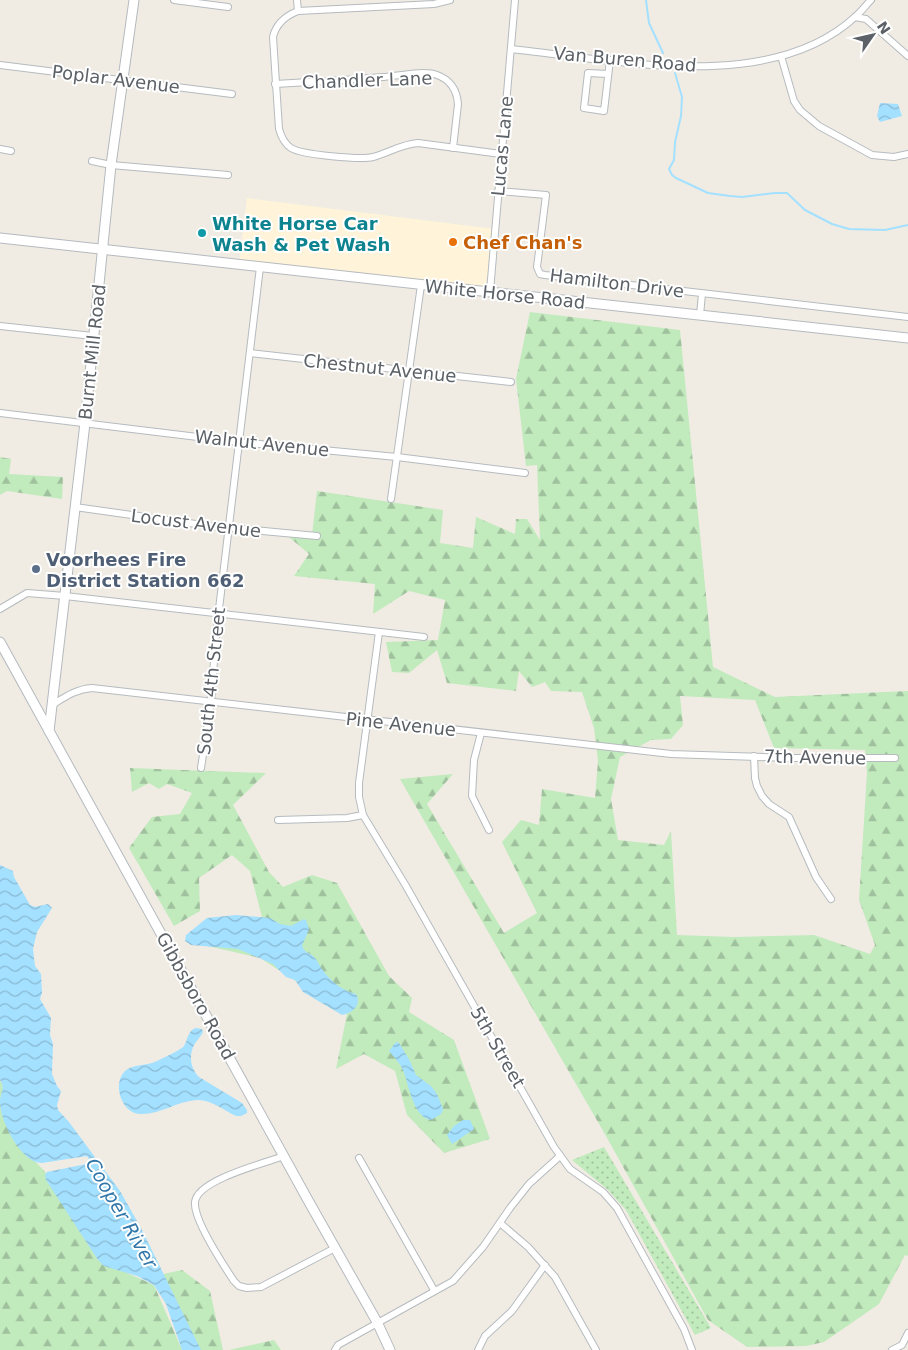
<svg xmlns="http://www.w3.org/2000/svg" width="908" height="1350" font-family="'DejaVu Sans',sans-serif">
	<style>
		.commercial { fill: #fff3d9 }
		.grass { fill: url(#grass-dots) }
		.forest { fill: url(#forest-firs); fill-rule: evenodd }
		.water { fill: url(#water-waves) }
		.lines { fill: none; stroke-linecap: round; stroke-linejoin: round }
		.stream { stroke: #a4e0ff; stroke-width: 2 }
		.street-casing { stroke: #b6bbbf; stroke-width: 8 }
		.secondary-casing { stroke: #b5babf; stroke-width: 11 }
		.street { stroke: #fff; stroke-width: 6 }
		.secondary { stroke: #fff; stroke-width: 9 }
		.culture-dot { fill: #0f9aa8; stroke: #fff; stroke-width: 2 }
		.food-dot { fill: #e8710a; stroke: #fff; stroke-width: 2 }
		.service-dot { fill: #5c6f8a; stroke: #fff; stroke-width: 2 }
		.labels { text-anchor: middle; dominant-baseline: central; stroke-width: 4; stroke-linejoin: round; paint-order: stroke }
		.street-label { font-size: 18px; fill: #5b6166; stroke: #fff }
		.culture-label { font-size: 18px; font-weight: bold; fill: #0d838f; stroke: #fff; text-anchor: start }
		.food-label { font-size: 18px; font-weight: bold; fill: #c56008; stroke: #fff; text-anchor: start }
		.service-label { font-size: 18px; font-weight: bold; fill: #4e5e75; stroke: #fff; text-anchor: start }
		.water-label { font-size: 19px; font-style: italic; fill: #3277a9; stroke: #fff }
	</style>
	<defs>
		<pattern id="grass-dots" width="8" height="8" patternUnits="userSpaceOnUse" patternTransform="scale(1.25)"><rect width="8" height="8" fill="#c1eabd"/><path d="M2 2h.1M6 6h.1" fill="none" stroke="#a0c19d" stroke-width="1.8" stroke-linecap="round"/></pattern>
		<pattern id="forest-firs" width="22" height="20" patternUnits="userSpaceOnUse" patternTransform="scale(1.25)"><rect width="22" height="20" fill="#c1eabd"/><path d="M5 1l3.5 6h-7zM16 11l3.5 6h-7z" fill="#a0c19d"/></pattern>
		<pattern id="water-waves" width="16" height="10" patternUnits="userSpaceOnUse" patternTransform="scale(1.25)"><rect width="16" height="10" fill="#a4e0ff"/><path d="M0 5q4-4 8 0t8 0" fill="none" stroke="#89b9d2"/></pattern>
	</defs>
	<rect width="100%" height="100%" fill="#f0ece3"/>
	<!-- commercial -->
	<polygon class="commercial" points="247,198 495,229 490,291 239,264"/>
	<!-- grass -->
	<polygon class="grass" points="604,1147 711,1328 695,1335 626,1210 608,1190 572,1160"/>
	<!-- forest -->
	<g class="forest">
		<path d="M530,312L680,330L713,667L775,697L908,691V1256L905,1255L879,1304L824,1342L806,1346L747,1347L708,1320L606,1136L400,779L453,774L427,804L504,933L537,913L502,842L521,820L539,825L542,789L595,798L598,761L594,728L582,692L551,691L545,682L532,687L519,671L516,691L447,683L437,650L409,673L392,672L386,642L438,640L445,600L409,591L373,614L375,584L294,576L309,554L289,537L312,535L317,491L443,510L440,543L473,548L476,517L515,534L516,519H527L540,540L537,465L526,466L516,379ZM680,696L755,700L774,748L865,750L867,773L859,900L875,945L870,954L814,935L733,937L677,935L671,831L664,845L618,840L611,799L620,757L651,740L671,739L683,725Z"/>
		<polygon points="0,457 11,459 9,474 63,477 62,499 7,491 0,495"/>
		<polygon points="130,768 266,773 233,805 269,872 283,887 312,875 337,883 389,976 412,998 409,1012 454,1040 490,1139 444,1153 407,1115 395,1071 364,1054 336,1069 347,1014 260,958 185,941 207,918 262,917 250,871 232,855 199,878 200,911 174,926 129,848 152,817 180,814 192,793 167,784 159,789 149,783 132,792"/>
		<polygon points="0,1081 2,1083 10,1134 46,1173 98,1260 154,1285 182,1350 0,1350"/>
		<polygon points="182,1270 210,1291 223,1350 195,1350 163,1274"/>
		<polygon points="274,1340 281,1350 229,1350"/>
	</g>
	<!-- water -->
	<g class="water">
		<polygon points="880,103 898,104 902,116 880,122 877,116"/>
		<path d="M0,865L13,871L14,877L30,905L35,907L48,904L52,908L37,932L33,949L35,966L41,974L42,993L40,999L51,1018L50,1035L53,1044L52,1074L57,1086L61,1091L57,1105L58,1110L69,1122L120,1191L141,1228L201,1350H182L166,1304L154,1285L137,1276L104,1266L98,1260L46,1180L45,1175L47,1172L91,1163L87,1156L42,1163C21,1163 0,1121 0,1102C0,1093 6,1088 0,1080Z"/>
		<path d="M236,915L270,918L280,924L291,926L304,919L306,920L309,929L302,946C305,953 308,952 313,956C317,959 319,965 322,969C330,981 343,991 356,994C362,1005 353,1013 342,1015L303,992L295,980L286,977L273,964L238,949L191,945L185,941L186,935L207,918Z"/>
		<path d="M196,1028L202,1029L203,1032C201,1036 199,1038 196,1042C188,1053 190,1068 199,1077L242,1103L247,1110V1113L241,1116H236C225,1111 210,1099 197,1100C178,1101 161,1114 142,1114C121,1115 112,1083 125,1071C132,1064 148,1066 157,1061C163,1058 181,1050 184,1046C188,1039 188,1030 196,1028Z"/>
		<path d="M396,1042L399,1043L410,1061L416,1075L431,1086L437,1094L443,1109L441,1114L431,1120C413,1118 409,1084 403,1070C400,1063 394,1057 389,1051Z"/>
		<polygon points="463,1120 470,1120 474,1129 452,1144 447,1135 454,1126"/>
	</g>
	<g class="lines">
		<!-- stream -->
		<g class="stream">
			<polyline points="646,0 649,23 663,53"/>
			<polyline points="675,73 682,97 681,116 675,142 674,160 669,169 672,175 676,178 708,193 730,196 742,197 775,193 787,193 805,210 832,224 849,229 885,230 908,225"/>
		</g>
		<!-- street casing -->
		<g class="street-casing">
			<g id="street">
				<polyline points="174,0 228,7"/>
				<polyline points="297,0 298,11"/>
				<path d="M450,0L434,4L298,11C285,16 276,24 273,37L279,129C281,136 285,144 291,148C302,155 361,160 373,157C388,153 402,144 418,143L501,154"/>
				<polyline points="855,17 866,19 908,56"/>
				<path d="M511,49C615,60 770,95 855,17C861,12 866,5 871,0"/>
				<polyline points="781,56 794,101 800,110 819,126 872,155 894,157 908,154"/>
				<polyline points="0,65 232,94"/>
				<polyline points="608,74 588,73 584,108 604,111 610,60"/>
				<path d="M275,84C311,82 347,80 383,77C398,76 424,70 437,75C451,80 457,91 458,104L453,148"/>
				<polyline points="0,149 11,151"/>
				<polyline points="92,161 111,165 228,175"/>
				<polyline points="498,191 546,195 537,267 540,274 545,275 908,317"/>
				<polyline points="490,291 515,0"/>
				<polyline points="700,315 702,294"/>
				<polyline points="0,326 93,336"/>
				<polyline points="250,353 511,382"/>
				<polyline points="0,413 239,442 397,457 525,473"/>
				<polyline points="391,499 421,285"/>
				<polyline points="75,507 210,526 317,536"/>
				<polyline points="0,609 27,593 65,596 424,637"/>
				<polyline points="379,632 359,783 359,797 363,815 406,886 554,1147 570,1169 603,1192 617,1208 684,1329 692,1350"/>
				<path d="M52,705C65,697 76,689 92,688L671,754L790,758H895"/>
				<polyline points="481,733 474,760 472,796 489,830"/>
				<polyline points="754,756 755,778 757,786 762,796 769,804 789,817 816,877 831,899"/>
				<polyline points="201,768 211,702 216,634 260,267"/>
				<polyline points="278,820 347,818 363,815"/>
				<path d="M284,1156C265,1163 197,1180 195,1202C193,1220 224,1266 234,1281L239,1286L247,1288L261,1287L335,1248"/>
				<polyline points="359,1158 434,1290"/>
				<polyline points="500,1223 528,1247 555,1277 596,1350"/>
				<polyline points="335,1350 338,1345 453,1281 483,1247 510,1208 529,1184 560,1156"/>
				<polyline points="478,1350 485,1336 512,1311 545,1265"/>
				<polyline points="892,1350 902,1345 908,1333"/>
			</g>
		</g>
		<!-- secondary casing -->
		<g class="secondary-casing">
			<g id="secondary">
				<polyline points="0,238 908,338"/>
				<polyline points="0,642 309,1202 377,1322 390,1350"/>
				<polyline points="49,731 85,423 111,165 134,0"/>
			</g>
		</g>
		<!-- street -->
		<use href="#street" class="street"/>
		<!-- secondary -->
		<use href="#secondary" class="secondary"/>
	</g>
	<!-- markers -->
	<circle class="culture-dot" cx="202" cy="233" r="5"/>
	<circle class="food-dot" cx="453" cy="242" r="5"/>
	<circle class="service-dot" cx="36" cy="569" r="5"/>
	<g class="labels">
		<!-- street labels -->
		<g class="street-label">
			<text transform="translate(625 59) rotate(5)">Van Buren Road</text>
			<text transform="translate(116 79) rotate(7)">Poplar Avenue</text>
			<text transform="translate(367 80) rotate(-2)">Chandler Lane</text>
			<text transform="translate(502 146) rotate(-85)">Lucas Lane</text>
			<text transform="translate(617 283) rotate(7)">Hamilton Drive</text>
			<text transform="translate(505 294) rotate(6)">White Horse Road</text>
			<text transform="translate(92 352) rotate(-84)">Burnt Mill Road</text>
			<text transform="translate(380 368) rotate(6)">Chestnut Avenue</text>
			<text transform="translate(262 443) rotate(6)">Walnut Avenue</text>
			<text transform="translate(196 523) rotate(7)">Locust Avenue</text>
			<text transform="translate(211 681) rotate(-84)">South 4th Street</text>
			<text transform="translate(401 724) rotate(6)">Pine Avenue</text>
			<text transform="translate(815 757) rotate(1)">7th Avenue</text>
			<text transform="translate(196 996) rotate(61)">Gibbsboro Road</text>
			<text transform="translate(498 1047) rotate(60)">5th Street</text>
		</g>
		<!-- culture labels -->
		<g class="culture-label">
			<text x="212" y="223">White Horse Car<tspan x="212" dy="21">Wash &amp; Pet Wash</tspan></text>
		</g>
		<!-- food labels -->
		<g class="food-label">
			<text x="463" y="242">Chef Chan's</text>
		</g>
		<!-- service labels -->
		<g class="service-label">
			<text x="46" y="559">Voorhees Fire<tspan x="46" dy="21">District Station 662</tspan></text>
		</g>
		<!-- water labels -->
		<g class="water-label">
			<text transform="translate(122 1213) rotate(60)">Cooper River</text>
		</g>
	</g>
	<!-- north arrow -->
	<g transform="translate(873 35) rotate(56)" stroke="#ffffff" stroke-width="4" paint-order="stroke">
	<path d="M0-4L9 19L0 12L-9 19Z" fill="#5b6166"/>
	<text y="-8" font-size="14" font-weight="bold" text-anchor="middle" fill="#5b6166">N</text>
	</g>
</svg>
